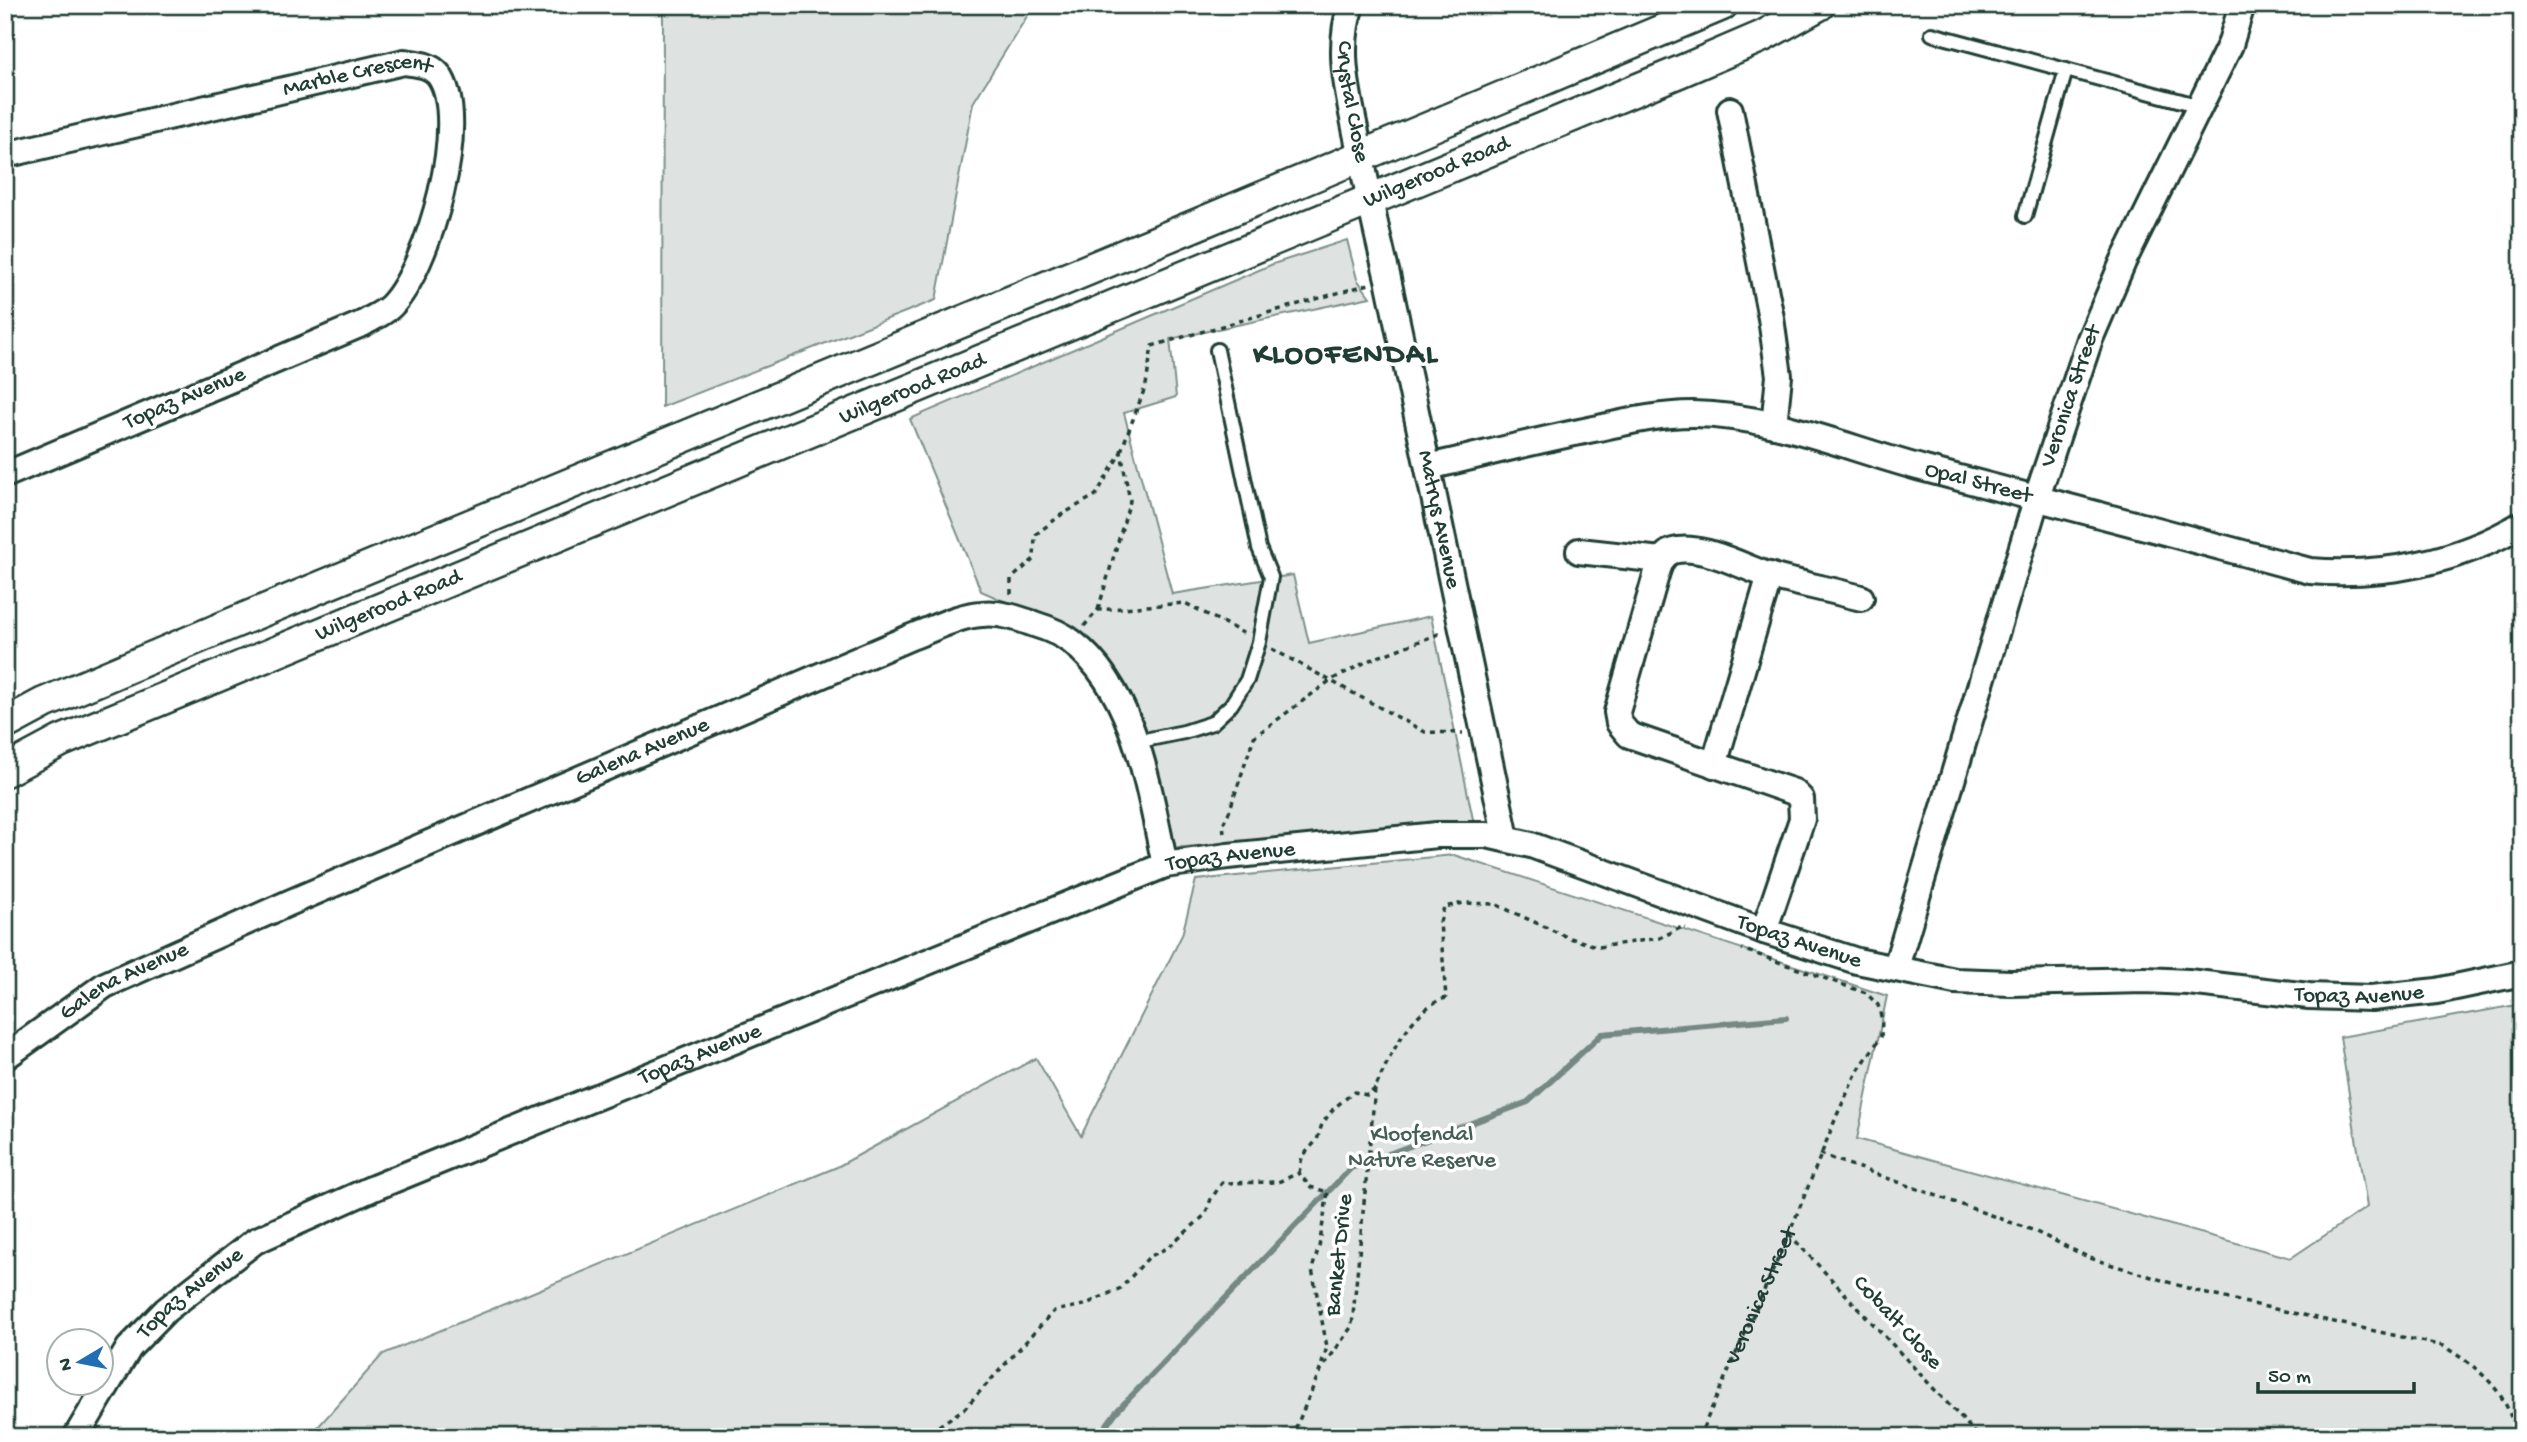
<svg xmlns="http://www.w3.org/2000/svg" width="2527" height="1442" font-family="'Gochi Hand',sans-serif">
	<style>
		.green { fill: #dee3e2; stroke: #7e908b; stroke-width: 2 }
		.lines { fill: none; stroke-linecap: round; stroke-linejoin: round }
		.stream { stroke: #758883; stroke-width: 6 }
		.service-casing { stroke: #1f3d34; stroke-width: 18 }
		.minor-casing { stroke: #1f3d34; stroke-width: 30 }
		.tertiary-casing { stroke: #1f3d34; stroke-width: 35 }
		.path { stroke: #1f3d34; stroke-width: 3.5; stroke-dasharray: 5 5; stroke-linecap: butt }
		.service { stroke: #fff; stroke-width: 12 }
		.minor { stroke: #fff; stroke-width: 24 }
		.tertiary { stroke: #fff; stroke-width: 30 }
		.labels { text-anchor: middle; dominant-baseline: central; stroke-width: 7; stroke-linejoin: round; paint-order: stroke }
		.street-label { font-size: 23px; fill: #1f3d34; stroke: #fff }
		.park-label { font-size: 23px; fill: #455e57; stroke: #fff }
		.district-label { font-size: 30px; font-weight: bold; letter-spacing: 2px; fill: #1f3d34; stroke: #fff }
	</style>
	<rect width="100%" height="100%" fill="#fff"/>
	<filter id="ink" filterUnits="userSpaceOnUse"><feTurbulence type="fractalNoise" baseFrequency=".0143" numOctaves="2"/><feDisplacementMap in="SourceGraphic" scale="14" xChannelSelector="R" yChannelSelector="G"/><feConvolveMatrix kernelMatrix="1 2 1 2 8 2 1 2 1" color-interpolation-filters="sRGB"/></filter>
	<g filter="url(#ink)">
		<!-- green -->
		<g class="green">
			<polygon points="663,5 1034,5 973,103 936,300 662,407"/>
			<polygon points="1347,240 1357,279 1370,297 1170,339 1176,397 1124,413 1172,594 1293,575 1309,643 1431,616 1474,824 1171,848 1160,782 1117,674 1077,633 981,591 910,419 1273,264"/>
			<polygon points="1454,855 1887,996 1857,1139 2291,1258 2367,1207 2340,1037 2522,1004 2522,1437 309,1437 383,1354 837,1167 1036,1058 1081,1136 1182,935 1196,880"/>
		</g>
		<g class="lines">
			<!-- stream -->
			<polyline class="stream" points="1098,1437 1116,1412 1351,1168 1528,1102 1602,1034 1786,1018"/>
			<!-- service casing -->
			<g class="service-casing">
				<g id="service">
					<polyline points="1932,34 2200,106"/>
					<polyline points="2025,216 2066,70"/>
					<polyline points="1135,742 1184,732 1212,723 1231,705 1247,680 1259,642 1271,577 1259,548 1217,350"/>
				</g>
			</g>
			<!-- minor casing -->
			<g class="minor-casing">
				<g id="minor">
					<path id="s2" d="M1351,5C1335,53 1350,100 1359,148C1368,192 1377,235 1388,279L1506,838"/>
					<polyline points="1730,110 1771,318 1779,376 1774,425"/>
					<path id="s3" d="M5,155L404,62C417,64 429,64 438,74C472,118 428,269 391,306C384,313 372,318 364,323L5,475"/>
					<path id="s4" d="M1428,467C1485,454 1542,439 1599,428C1630,421 1661,414 1693,414C1773,415 1849,449 1925,469C2053,503 2182,536 2310,571C2382,577 2459,562 2522,524"/>
					<polyline points="1579,551 1661,560"/>
					<polyline points="1714,765 1770,575"/>
					<path d="M1764,931L1802,819L1801,799L1794,792L1782,788L1629,735L1619,723L1617,712L1657,572C1660,563 1663,554 1673,551C1701,543 1744,568 1771,576C1801,584 1831,590 1861,598"/>
					<path id="s5" d="M1896,967L2037,497L2090,339L2123,262L2230,45L2242,5"/>
					<path id="s6" d="M5,1057L105,985L289,903L911,637C933,629 959,615 982,614C1000,612 1017,618 1034,624C1047,628 1062,634 1072,642C1136,691 1149,791 1165,865"/>
					<path id="s7" d="M76,1437L129,1348L166,1310L255,1241L371,1189L1165,865L1228,856L1437,835H1487L1531,845L1764,931L1857,961L1955,981L2011,983L2145,980L2188,982L2309,996L2371,998L2437,991L2522,973"/>
				</g>
			</g>
			<!-- tertiary casing -->
			<g class="tertiary-casing">
				<g id="tertiary">
					<polyline points="5,724 44,703 226,626 1196,225 1722,5"/>
					<path id="s8" d="M5,771L61,741L1679,72L1763,36L1819,5"/>
				</g>
			</g>
			<!-- path -->
			<g class="path">
				<polyline points="1121,451 1146,385 1152,346 1369,284"/>
				<polyline points="1011,594 1011,579 1034,559 1035,535 1061,515 1096,495 1121,452 1130,501 1098,610"/>
				<polyline points="1084,626 1098,610 1185,603 1243,633"/>
				<polyline points="1272,649 1425,732 1463,733"/>
				<polyline points="1224,833 1223,824 1229,812 1254,737 1331,680 1370,660 1441,633"/>
				<path d="M1820,1154L2032,1230L2090,1258L2207,1294L2443,1346C2478,1367 2511,1393 2515,1437"/>
				<polyline points="1299,1173 1302,1157 1317,1140 1322,1124 1334,1108 1354,1092 1367,1095 1375,1089"/>
				<polyline points="1789,1234 1979,1437"/>
				<path d="M1319,1373L1352,1326L1375,1089C1388,1059 1412,1007 1446,998L1440,922L1444,907L1464,903L1495,904L1567,937L1599,947L1660,938L1682,927L1686,928"/>
				<polyline points="922,1437 964,1409 1054,1311 1084,1305 1121,1288 1149,1257 1169,1247 1205,1215 1211,1199 1222,1183 1278,1182 1299,1173 1310,1187 1328,1192 1319,1247 1312,1269 1327,1347 1319,1373 1292,1437"/>
				<polyline points="1507,1437 1533,1428 1560,1437"/>
				<path id="s1" d="M1699,1437L1789,1234L1837,1115L1857,1072L1881,1037L1882,1020L1878,1005L1866,993L1742,949"/>
			</g>
			<!-- service -->
			<use href="#service" class="service"/>
			<!-- minor -->
			<use href="#minor" class="minor"/>
			<!-- tertiary -->
			<use href="#tertiary" class="tertiary"/>
		</g>
	</g>
	<g class="labels">
		<!-- street labels -->
		<g class="street-label">
			<text stroke="none"><textPath href="#s3" startOffset="362">Marble Crescent</textPath></text>
			<text stroke="none"><textPath href="#s2" startOffset="98">Crystal Close</textPath></text>
			<text stroke="none"><textPath href="#s8" startOffset="1552">Wilgerood Road</textPath></text>
			<text stroke="none"><textPath href="#s8" startOffset="985">Wilgerood Road</textPath></text>
			<text stroke="none"><textPath href="#s5" startOffset="597">Veronica Street</textPath></text>
			<text transform="translate(185 399) rotate(-23)">Topaz Avenue</text>
			<text stroke="none"><textPath href="#s4" startOffset="565">Opal Street</textPath></text>
			<text stroke="none"><textPath href="#s2" startOffset="525">Matrys Avenue</textPath></text>
			<text stroke="none"><textPath href="#s8" startOffset="418">Wilgerood Road</textPath></text>
			<text stroke="none"><textPath href="#s6" startOffset="709">Galena Avenue</textPath></text>
			<text stroke="none"><textPath href="#s7" startOffset="1320">Topaz Avenue</textPath></text>
			<text stroke="none"><textPath href="#s7" startOffset="1908">Topaz Avenue</textPath></text>
			<text stroke="none"><textPath href="#s6" startOffset="142">Galena Avenue</textPath></text>
			<text stroke="none"><textPath href="#s7" startOffset="2474">Topaz Avenue</textPath></text>
			<text stroke="none"><textPath href="#s7" startOffset="752">Topaz Avenue</textPath></text>
			<text transform="translate(1340 1255) rotate(-84)">Banket Drive</text>
			<text stroke="none"><textPath href="#s7" startOffset="186">Topaz Avenue</textPath></text>
			<text stroke="none"><textPath href="#s1" startOffset="154">Veronica Street</textPath></text>
			<text transform="translate(1897 1323) rotate(47)">Cobalt Close</text>
		</g>
		<!-- park labels -->
		<g class="park-label">
			<text x="1422" y="1135">Kloofendal<tspan x="1422" dy="26">Nature Reserve</tspan></text>
		</g>
		<!-- district labels -->
		<g class="district-label">
			<text x="1346" y="356">KLOOFENDAL</text>
		</g>
	</g>
	<!-- margin -->
	<rect width="2527" height="1442" fill="none" stroke="#fff" stroke-width="28"/>
	<rect x="14" y="14" width="2499" height="1414" fill="none" stroke="#1f3d34" stroke-width="2.5" filter="url(#ink)"/>
	<!-- north arrow -->
	<g transform="translate(80 1362) rotate(260)"><circle r="33" fill="#ffffff" stroke="#a5b1ae" stroke-width="2"/>
	<path d="M0-5L12 26L0 18L-12 26Z" fill="#1f6fb2"/>
	<text y="-10" font-size="19" font-weight="bold" text-anchor="middle" fill="#1f3d34">N</text>
	</g>
	<!-- scale -->
	<path d="M2258 1382v10h156v-10" fill="none" stroke="#1f3d34" stroke-width="3.5"/>
	<text x="2268" y="1382" font-size="21" fill="#1f3d34" stroke="#ffffff" stroke-width="5" paint-order="stroke">50 m</text>
</svg>
